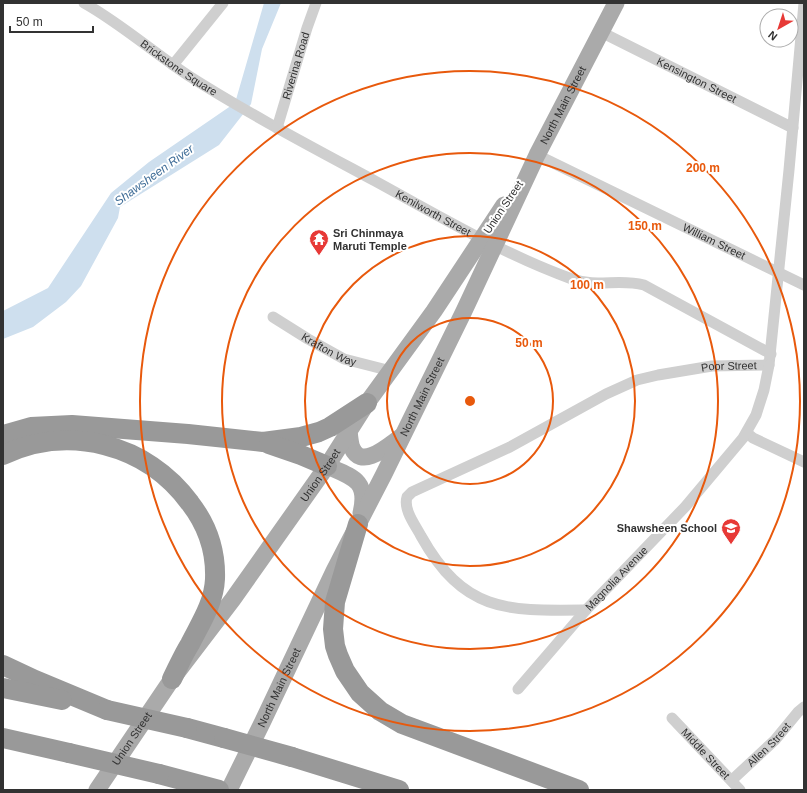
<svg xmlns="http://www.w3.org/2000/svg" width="807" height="793" font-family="Helvetica,sans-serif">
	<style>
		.water { fill: #cedfee }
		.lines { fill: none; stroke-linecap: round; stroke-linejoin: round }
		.street { stroke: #cfcfcf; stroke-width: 11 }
		.primary { stroke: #aaa; stroke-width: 17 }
		.highway { stroke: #999; stroke-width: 20 }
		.highway-bridge { stroke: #999; stroke-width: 20 }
		.ring { fill: none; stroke: #e8590c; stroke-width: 2 }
		.labels { text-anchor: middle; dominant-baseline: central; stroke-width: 4; stroke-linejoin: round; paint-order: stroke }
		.street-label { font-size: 11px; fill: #323232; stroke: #fff }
		.poi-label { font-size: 11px; font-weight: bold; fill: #323232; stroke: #fff; text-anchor: start }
		.water-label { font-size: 12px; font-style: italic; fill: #3e6c97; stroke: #fff }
		.centre { fill: #e8590c; stroke: #fff; stroke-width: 2 }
		.ring-label { font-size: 12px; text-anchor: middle; font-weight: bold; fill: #e8590c; stroke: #fff; stroke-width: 4; stroke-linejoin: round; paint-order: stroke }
	</style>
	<rect width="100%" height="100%" fill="#fff"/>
	<!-- water -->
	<polygon class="water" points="264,3 281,3 262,49 251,104 219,145 120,207 118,218 81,286 66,302 33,327 3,339 3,311 48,288 111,193 149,162 235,103"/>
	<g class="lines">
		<!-- street -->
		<g class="street">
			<path id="s1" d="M84,3C120,23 154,53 189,76C249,114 312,147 375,181C439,216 503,254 572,279C598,288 618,278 644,285L771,354"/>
			<path id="s2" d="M601,32L793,128"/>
			<polyline points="173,65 223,3"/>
			<path id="s3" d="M277,128L307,28L316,3"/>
			<path id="s4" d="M537,155L804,285"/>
			<path id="s5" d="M273,317L308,339L344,359L391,371"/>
			<polyline points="747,433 753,438 804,462"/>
			<path id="s6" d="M586,610C507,611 464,613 421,536C416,526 403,510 407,497L412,492L510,447L606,394L637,380L658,375L712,366L769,365L789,170L804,3"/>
			<path id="s7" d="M518,689L586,610L685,507L743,438L756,415L764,390L769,365"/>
			<path id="s8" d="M672,718L740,790"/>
			<path id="s9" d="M732,780L775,740L798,712L804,707"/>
		</g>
		<!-- primary -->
		<g class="primary">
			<path d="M349,432C350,437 350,443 352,448C362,471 390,444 402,436"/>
			<path d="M327,466C352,477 369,480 361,513"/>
			<path id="s10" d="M97,790L172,679L233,599L327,466L367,403L434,311L504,205"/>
			<path id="s11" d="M229,790L263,721L334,571L384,474L464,311L537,155L616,3"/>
		</g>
		<!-- highway -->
		<g class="highway">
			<polyline points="3,435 31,427 72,425 188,434 263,442 301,437 319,432 330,427 367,403"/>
			<polyline points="269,444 301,455 327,466"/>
			<path d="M3,455C69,424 147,444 190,503C207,525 216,551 215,579C214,603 200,624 190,644C183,655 178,667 172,679"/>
			<polyline points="358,524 335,602 333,629 335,646 338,655 345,671 360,693 380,711 402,724 579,790"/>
			<polyline points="3,665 35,680 107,710"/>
			<polyline points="3,688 62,700"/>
			<polyline points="187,728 224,738"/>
			<polyline points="3,738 69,753"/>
			<polyline points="292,757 399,790"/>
			<polyline points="159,774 219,790"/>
		</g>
		<!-- highway-bridge -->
		<g class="highway-bridge">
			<polyline points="107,710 187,728"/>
			<polyline points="224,738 292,757"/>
			<polyline points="69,753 159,774"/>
		</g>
	</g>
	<!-- distance rings -->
	<g class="ring">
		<circle cx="470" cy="401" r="83"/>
		<circle cx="470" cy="401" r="165"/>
		<circle cx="470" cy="401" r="248"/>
		<circle cx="470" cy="401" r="330"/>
	</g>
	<!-- icons -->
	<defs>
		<g id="temple-pin" transform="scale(1)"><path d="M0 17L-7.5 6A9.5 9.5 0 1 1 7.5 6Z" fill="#e73936" stroke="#fff"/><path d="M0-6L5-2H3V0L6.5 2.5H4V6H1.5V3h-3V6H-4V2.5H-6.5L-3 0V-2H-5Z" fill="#fff"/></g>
		<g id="school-pin" transform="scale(1)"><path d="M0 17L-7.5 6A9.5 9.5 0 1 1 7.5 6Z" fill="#e73936" stroke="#fff"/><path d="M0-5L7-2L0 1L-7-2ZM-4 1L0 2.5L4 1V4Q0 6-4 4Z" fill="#fff"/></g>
	</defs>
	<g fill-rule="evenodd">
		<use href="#temple-pin" x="319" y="239"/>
		<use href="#school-pin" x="731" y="528"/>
	</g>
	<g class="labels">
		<!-- street labels -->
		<g class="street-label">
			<text stroke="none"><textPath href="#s3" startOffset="65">Riverina Road</textPath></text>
			<text stroke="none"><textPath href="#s1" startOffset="115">Brickstone Square</textPath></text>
			<text stroke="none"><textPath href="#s2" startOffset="107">Kensington Street</textPath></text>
			<text stroke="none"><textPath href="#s11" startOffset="762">North Main Street</textPath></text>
			<text transform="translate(503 207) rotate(-56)">Union Street</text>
			<text stroke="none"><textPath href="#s1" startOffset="408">Kenilworth Street</textPath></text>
			<text stroke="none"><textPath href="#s4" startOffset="197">William Street</textPath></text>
			<text stroke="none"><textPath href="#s5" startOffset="65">Krafton Way</textPath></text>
			<text stroke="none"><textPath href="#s6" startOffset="589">Poor Street</textPath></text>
			<text stroke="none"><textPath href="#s11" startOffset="438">North Main Street</textPath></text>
			<text stroke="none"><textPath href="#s10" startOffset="386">Union Street</textPath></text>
			<text stroke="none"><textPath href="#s7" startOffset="148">Magnolia Avenue</textPath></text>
			<text stroke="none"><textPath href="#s11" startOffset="114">North Main Street</textPath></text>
			<text stroke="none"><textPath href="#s10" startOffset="62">Union Street</textPath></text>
			<text stroke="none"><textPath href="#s9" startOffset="51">Allen Street</textPath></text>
			<text stroke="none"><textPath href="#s8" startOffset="49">Middle Street</textPath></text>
		</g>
		<!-- poi labels -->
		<g class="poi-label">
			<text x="333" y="233">Sri Chinmaya<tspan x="333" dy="13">Maruti Temple</tspan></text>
			<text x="717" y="528" text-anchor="end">Shawsheen School</text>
		</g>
		<!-- water labels -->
		<g class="water-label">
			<text transform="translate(154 175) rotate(-36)">Shawsheen River</text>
		</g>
	</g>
	<circle cx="470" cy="401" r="6" class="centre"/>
	<g class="ring-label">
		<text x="703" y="172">200 m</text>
		<text x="645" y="230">150 m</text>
		<text x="587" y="289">100 m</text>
		<text x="529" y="347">50 m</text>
	</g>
	<!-- border -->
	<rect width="807" height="793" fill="none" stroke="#323232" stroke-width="8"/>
	<!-- north arrow -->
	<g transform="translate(779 28) rotate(219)"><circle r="19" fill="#ffffff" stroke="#adadad"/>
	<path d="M0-3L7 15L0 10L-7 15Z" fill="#e73936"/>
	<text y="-6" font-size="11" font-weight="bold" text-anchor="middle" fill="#323232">N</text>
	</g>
	<!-- scale -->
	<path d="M10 26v6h83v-6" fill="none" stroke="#323232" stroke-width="2"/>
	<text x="16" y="26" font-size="12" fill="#323232" stroke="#ffffff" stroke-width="3" paint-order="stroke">50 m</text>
</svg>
